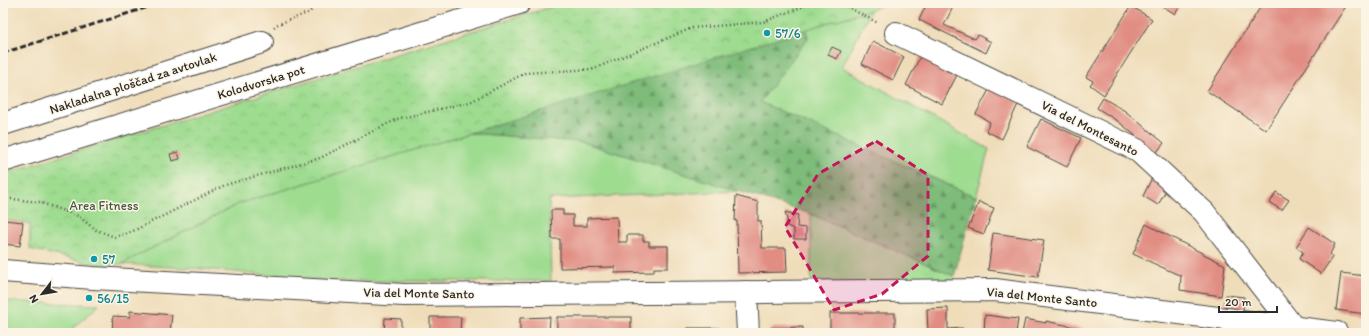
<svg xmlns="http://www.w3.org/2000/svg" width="1369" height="336" font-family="Itim,sans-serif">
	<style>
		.grass { fill: #9edc90; stroke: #64845e }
		.forest { fill: url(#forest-firs); stroke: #547452 }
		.park { fill: url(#park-crowns); stroke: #64845e }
		.building { fill: #e18d83 }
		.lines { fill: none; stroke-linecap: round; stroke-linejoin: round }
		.minor-casing { stroke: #484640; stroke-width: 24 }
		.major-casing { stroke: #484640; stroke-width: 24 }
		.path { stroke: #484640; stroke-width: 2.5; stroke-dasharray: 1 3; stroke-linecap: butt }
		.minor { stroke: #fff; stroke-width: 22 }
		.major { stroke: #fff; stroke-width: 22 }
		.rail { stroke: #2b2b2b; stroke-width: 3; stroke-dasharray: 6 3; stroke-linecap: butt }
		.marked { fill: #c2185b; fill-opacity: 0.2; stroke: #c2185b; stroke-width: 3; stroke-dasharray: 8 5; stroke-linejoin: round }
		.culture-dot { fill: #0f9aa8; stroke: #fcf5e5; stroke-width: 1.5 }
		.labels { text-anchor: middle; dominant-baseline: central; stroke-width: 3; stroke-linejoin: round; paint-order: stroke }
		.culture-label { font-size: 13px; fill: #0d838f; stroke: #fcf5e5; text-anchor: start }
		.street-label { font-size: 13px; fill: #2b2b2b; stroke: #fcf5e5 }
		.park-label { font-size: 13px; fill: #485744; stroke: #fcf5e5 }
	</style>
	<defs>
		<pattern id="forest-firs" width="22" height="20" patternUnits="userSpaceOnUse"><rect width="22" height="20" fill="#7ebc7a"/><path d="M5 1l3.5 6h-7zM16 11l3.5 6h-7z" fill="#679964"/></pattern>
		<pattern id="park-crowns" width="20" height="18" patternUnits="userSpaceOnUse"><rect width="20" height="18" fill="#9edc90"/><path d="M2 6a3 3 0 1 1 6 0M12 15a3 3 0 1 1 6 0" fill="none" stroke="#88bd7c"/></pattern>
	</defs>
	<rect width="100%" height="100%" fill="#fcf5e5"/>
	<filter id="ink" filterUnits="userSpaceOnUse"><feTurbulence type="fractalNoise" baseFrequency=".025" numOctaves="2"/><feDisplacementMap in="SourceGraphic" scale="8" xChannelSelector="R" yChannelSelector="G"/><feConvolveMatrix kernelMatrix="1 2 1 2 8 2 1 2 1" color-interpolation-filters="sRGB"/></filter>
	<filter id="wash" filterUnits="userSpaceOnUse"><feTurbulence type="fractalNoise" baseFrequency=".012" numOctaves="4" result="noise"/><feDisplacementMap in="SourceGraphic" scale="16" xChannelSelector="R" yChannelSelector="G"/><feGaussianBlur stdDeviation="0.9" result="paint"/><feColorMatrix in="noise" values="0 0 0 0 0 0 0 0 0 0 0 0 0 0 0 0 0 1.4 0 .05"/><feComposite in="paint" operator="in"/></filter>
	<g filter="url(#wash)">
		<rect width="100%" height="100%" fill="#efddba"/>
		<!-- grass -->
		<g class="grass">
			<polygon points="871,10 842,67 989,149 976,197 759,102 808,38 806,29"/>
			<polygon points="469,133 582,142 740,191 549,199 551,281 328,281 204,269 121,264 238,204"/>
			<polygon points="811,214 954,276 950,287 811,281"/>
			<polygon points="3,301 99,305 67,333 3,333"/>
		</g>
		<!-- forest -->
		<polygon class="forest" points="806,29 808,38 760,102 976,197 954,276 811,214 582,142 469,133"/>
		<!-- park -->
		<polygon class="park" points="564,3 892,3 238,204 121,264 102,266 30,249 30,224 3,219 3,174"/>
		<g id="blocks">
			<!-- building -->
			<g class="building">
				<polygon points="927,3 955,3 944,25 975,39 978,35 991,42 986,53 919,20"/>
				<polygon points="1162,3 1171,3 1179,8 1175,14 1161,5"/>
				<polygon points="1263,3 1348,3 1266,130 1207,91"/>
				<polygon points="1131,6 1152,19 1104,95 1090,85 1093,81 1086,77"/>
				<polygon points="873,41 904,57 893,80 862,64"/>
				<polygon points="832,47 841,51 837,59 828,55"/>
				<polygon points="921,55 943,66 945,70 957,75 942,104 906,85"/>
				<polygon points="991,86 1019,102 1002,139 986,131 990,122 976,114"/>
				<polygon points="1103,98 1125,111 1164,143 1156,153 1119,122 1097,108"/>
				<polygon points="1041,119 1081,138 1067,167 1027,147"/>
				<polygon points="178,152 180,159 172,161 170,154"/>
				<polygon points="1153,176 1168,187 1158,205 1143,196"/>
				<polygon points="1276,192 1289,200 1282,210 1270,203"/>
				<polygon points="736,196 758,202 758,221 761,221 762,248 786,248 787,272 738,273 737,221 735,221"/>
				<polygon points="979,202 994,208 984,234 968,228"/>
				<polygon points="551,210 563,210 563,215 573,215 573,226 587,226 587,218 617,217 618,242 627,242 627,235 643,235 643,241 649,241 649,246 668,246 668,268 654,268 654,272 615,273 615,267 560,268 560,239 552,239"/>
				<polygon points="785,212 798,215 797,227 806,228 806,239 794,239 794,229 787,226 787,219"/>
				<polygon points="4,220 23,222 20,246 3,244"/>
				<polygon points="1146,224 1225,265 1221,296 1180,290 1181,276 1133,254"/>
				<polygon points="1309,227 1335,244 1330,254 1333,256 1321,274 1299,259 1303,252 1296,247"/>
				<polygon points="993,233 1044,240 1038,277 988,270"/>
				<polygon points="1341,273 1366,276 1366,314 1336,310"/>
				<polygon points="1226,295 1244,297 1243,310 1225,309"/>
				<polygon points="948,308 948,329 963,328 963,333 928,333 927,309"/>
				<polygon points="130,311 172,315 170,333 112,333 113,316 130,317"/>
				<rect x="830" y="313" width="65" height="20"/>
				<polygon points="985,315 1018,319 1016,333 984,333"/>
				<polygon points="430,317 461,317 460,333 430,333"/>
				<polygon points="550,317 549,333 520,333 520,318"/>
				<rect x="557" y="317" width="74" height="16"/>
				<polygon points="385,318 401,319 401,333 384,333"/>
				<polygon points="1025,319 1046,323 1046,321 1084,329 1084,333 1022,333"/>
				<polygon points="803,327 803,333 770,333 770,328"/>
				<rect x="688" y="328" width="31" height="5"/>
			</g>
		</g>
	</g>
	<g filter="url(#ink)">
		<use href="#blocks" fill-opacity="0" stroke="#484640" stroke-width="1"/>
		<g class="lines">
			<!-- minor casing -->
			<g class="minor-casing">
				<g id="minor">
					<polyline points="896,33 1137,150 1204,212 1294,328"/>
					<polyline points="3,124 262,42"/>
					<polyline points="3,161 519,3"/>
					<polyline points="746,292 748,333"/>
				</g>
			</g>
			<!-- major casing -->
			<g class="major-casing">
				<polyline id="major" points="3,271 93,278 404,295 995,290 1337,333"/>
			</g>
			<!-- path -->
			<g class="path">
				<polyline points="840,3 878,23"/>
				<polyline points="274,27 276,25 310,12 312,9 312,3"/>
				<polyline points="3,198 39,202 78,216 96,230 115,237 133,231 225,185 320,158 397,119 470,102 525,73 593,69 692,28 763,22 812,3"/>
			</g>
			<!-- minor -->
			<use href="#minor" class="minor"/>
			<!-- major -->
			<use href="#major" class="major"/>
			<!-- rail -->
			<polyline class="rail" points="3,53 161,3"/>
		</g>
	</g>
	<!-- marked area -->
	<path class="marked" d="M876,141L928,175V256L882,294L834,310L785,227L818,174Z"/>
	<!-- markers -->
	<g class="culture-dot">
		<circle cx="767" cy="33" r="4"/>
		<circle cx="94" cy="259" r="4"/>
		<circle cx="89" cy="298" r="4"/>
	</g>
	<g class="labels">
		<!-- culture labels -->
		<g class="culture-label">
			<text x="775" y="33">57/6</text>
			<text x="102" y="259">57</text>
			<text x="97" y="298">56/15</text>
		</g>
		<!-- street labels -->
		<g class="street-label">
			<text transform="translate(261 82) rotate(-17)">Kolodvorska pot</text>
			<text transform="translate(133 83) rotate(-18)">Nakladalna ploščad za avtovlak</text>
			<text transform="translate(1090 128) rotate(27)">Via del Montesanto</text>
			<text transform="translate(419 293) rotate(1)">Via del Monte Santo</text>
			<text transform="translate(1042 297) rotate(6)">Via del Monte Santo</text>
		</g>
		<!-- park labels -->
		<g class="park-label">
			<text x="104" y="205">Area Fitness</text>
		</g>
	</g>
	<!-- margin -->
	<rect width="1369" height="336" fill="none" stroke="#fcf5e5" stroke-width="16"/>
	<!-- north arrow -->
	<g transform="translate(42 294) rotate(239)" stroke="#fcf5e5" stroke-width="3" paint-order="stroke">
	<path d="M0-3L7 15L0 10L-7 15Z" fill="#2b2b2b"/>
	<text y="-6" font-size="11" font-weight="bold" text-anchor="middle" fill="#2b2b2b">N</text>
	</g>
	<!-- scale -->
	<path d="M1219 306v6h58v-6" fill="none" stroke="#2b2b2b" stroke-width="2"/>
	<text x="1225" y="306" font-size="12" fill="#2b2b2b" stroke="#fcf5e5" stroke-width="3" paint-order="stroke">20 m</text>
</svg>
